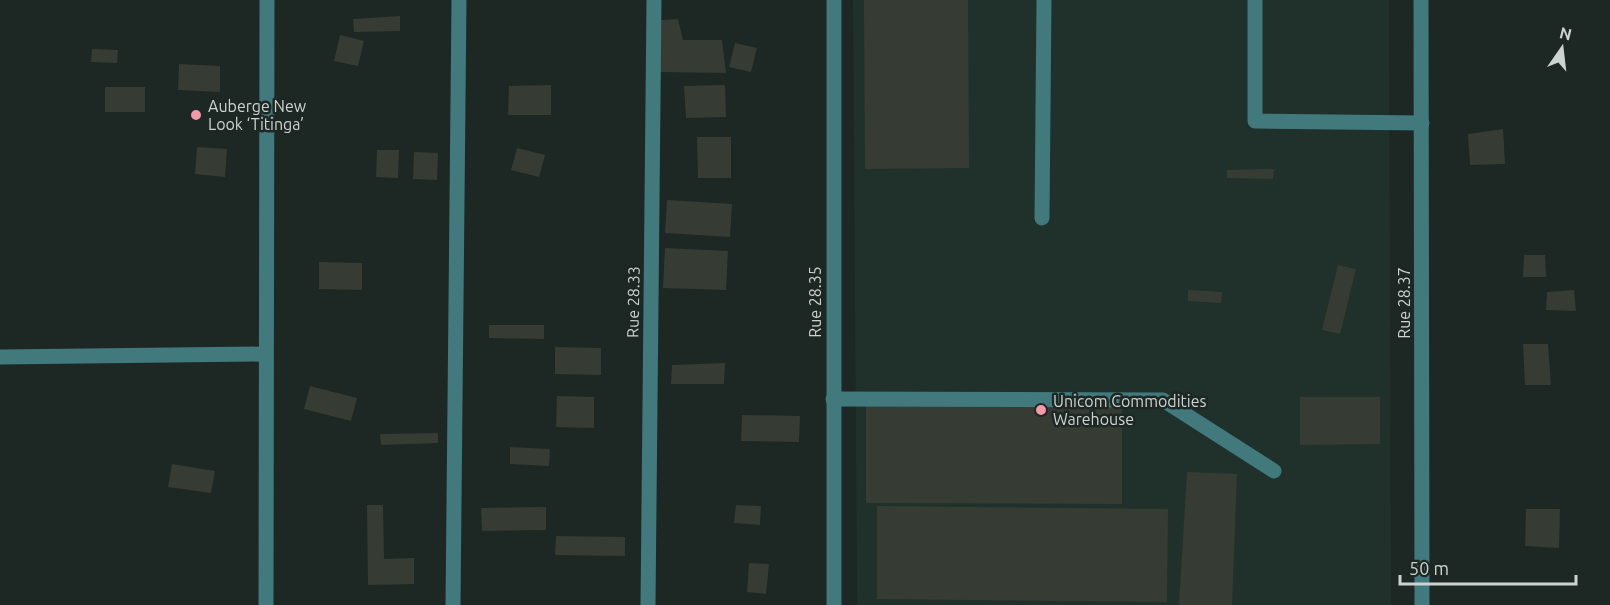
<svg xmlns="http://www.w3.org/2000/svg" width="1610" height="605" font-family="Ubuntu,sans-serif">
	<style>
		.built { fill: #1f312a }
		.building { fill: #363c34 }
		.lines { fill: none; stroke-linecap: round; stroke-linejoin: round }
		.minor { stroke: #41797d; stroke-width: 15 }
		.poi-dot { fill: #f39aa9; stroke: #1d2723; stroke-width: 2 }
		.labels { text-anchor: middle; dominant-baseline: central; stroke-width: 5; stroke-linejoin: round; paint-order: stroke }
		.poi-label { font-size: 16px; fill: #cdd3d1; stroke: #1d2723; text-anchor: start }
		.street-label { font-size: 16px; fill: #cdd3d1; stroke: #1d2723 }
	</style>
	<rect width="100%" height="100%" fill="#1d2723"/>
	<!-- built -->
	<polygon class="built" points="853,0 1389,0 1391,605 857,605"/>
	<!-- building -->
	<g class="building">
		<polygon points="864,0 968,0 969,168 865,169"/>
		<polygon points="400,16 400,31 354,32 353,19"/>
		<polygon points="678,19 683,40 722,40 726,73 659,72 660,20"/>
		<polygon points="340,35 364,41 358,66 334,61"/>
		<polygon points="735,43 757,48 751,72 729,67"/>
		<polygon points="92,49 118,50 117,63 91,62"/>
		<polygon points="179,64 220,66 220,92 178,90"/>
		<polygon points="551,85 551,115 508,115 509,86"/>
		<polygon points="725,85 726,117 686,118 684,86"/>
		<rect x="105" y="87" width="40" height="25"/>
		<polygon points="1503,129 1505,164 1470,165 1468,134"/>
		<polygon points="697,137 731,137 731,178 698,178"/>
		<polygon points="197,147 227,149 225,177 195,174"/>
		<polygon points="517,148 545,155 539,177 511,170"/>
		<polygon points="377,150 399,150 398,178 376,177"/>
		<polygon points="414,152 438,153 437,180 413,179"/>
		<polygon points="1274,169 1273,179 1227,178 1227,170"/>
		<polygon points="667,200 732,204 730,237 665,233"/>
		<polygon points="665,248 728,251 726,290 663,288"/>
		<polygon points="1524,255 1545,255 1546,277 1523,277"/>
		<polygon points="319,262 362,263 362,290 319,289"/>
		<polygon points="1338,265 1356,269 1340,334 1322,330"/>
		<polygon points="1188,290 1222,292 1221,303 1188,301"/>
		<polygon points="1574,290 1576,311 1546,310 1547,292"/>
		<polygon points="489,325 544,325 544,339 489,338"/>
		<polygon points="1523,344 1548,344 1551,385 1525,385"/>
		<polygon points="555,347 601,348 601,375 555,374"/>
		<polygon points="725,363 724,384 671,384 672,365"/>
		<polygon points="310,386 357,398 351,421 304,409"/>
		<polygon points="557,396 594,397 594,428 556,427"/>
		<polygon points="1300,397 1380,397 1380,444 1300,445"/>
		<polygon points="866,405 1122,406 1122,504 866,503"/>
		<polygon points="742,415 800,416 799,442 741,441"/>
		<polygon points="438,433 438,443 381,445 380,434"/>
		<polygon points="510,447 550,449 549,466 510,464"/>
		<polygon points="172,464 215,471 211,493 168,487"/>
		<polygon points="1187,472 1237,474 1232,605 1179,605"/>
		<polygon points="367,505 383,505 384,559 414,558 414,584 368,585"/>
		<polygon points="736,505 761,506 760,525 734,523"/>
		<polygon points="877,506 1168,509 1167,602 877,599"/>
		<polygon points="546,507 546,530 482,531 481,508"/>
		<polygon points="1526,509 1560,509 1559,548 1525,546"/>
		<polygon points="556,536 625,537 625,556 555,555"/>
		<polygon points="749,563 769,564 766,594 747,592"/>
	</g>
	<g class="lines">
		<!-- minor -->
		<g class="minor">
			<polyline points="834,0 834,605"/>
			<polyline points="1255,0 1255,121 1422,123"/>
			<polyline points="1421,0 1422,605"/>
			<polyline points="1042,218 1044,0"/>
			<polyline points="0,357 266,354"/>
			<polyline points="833,399 1163,400 1274,471"/>
			<polyline points="266,605 267,0"/>
			<polyline points="453,605 459,0"/>
			<polyline points="648,605 654,0"/>
		</g>
	</g>
	<!-- markers -->
	<g class="poi-dot">
		<circle cx="196" cy="115" r="6"/>
		<circle cx="1041" cy="410" r="6"/>
	</g>
	<g class="labels">
		<!-- poi labels -->
		<g class="poi-label">
			<text x="208" y="106">Auberge New<tspan x="208" dy="18">Look ‘Titinga’</tspan></text>
			<text x="1053" y="401">Unicom Commodities<tspan x="1053" dy="18">Warehouse</tspan></text>
		</g>
		<!-- street labels -->
		<g class="street-label">
			<text transform="translate(633 302) rotate(-89)">Rue 28.33</text>
			<text transform="translate(815 302) rotate(-90)">Rue 28.35</text>
			<text transform="translate(1404 303) rotate(-90)">Rue 28.37</text>
		</g>
	</g>
	<!-- north arrow -->
	<g transform="translate(1562 48) rotate(14)" stroke="#1d2723" stroke-width="4.5" paint-order="stroke">
	<path d="M0-4.5L10 22L0 15L-10 22Z" fill="#cdd3d1"/>
	<text y="-9" font-size="16" font-weight="bold" text-anchor="middle" fill="#cdd3d1">N</text>
	</g>
	<!-- scale -->
	<path d="M1400 575v9h176v-9" fill="none" stroke="#cdd3d1" stroke-width="3"/>
	<text x="1409" y="575" font-size="18" fill="#cdd3d1" stroke="#1d2723" stroke-width="4.5" paint-order="stroke">50 m</text>
</svg>
